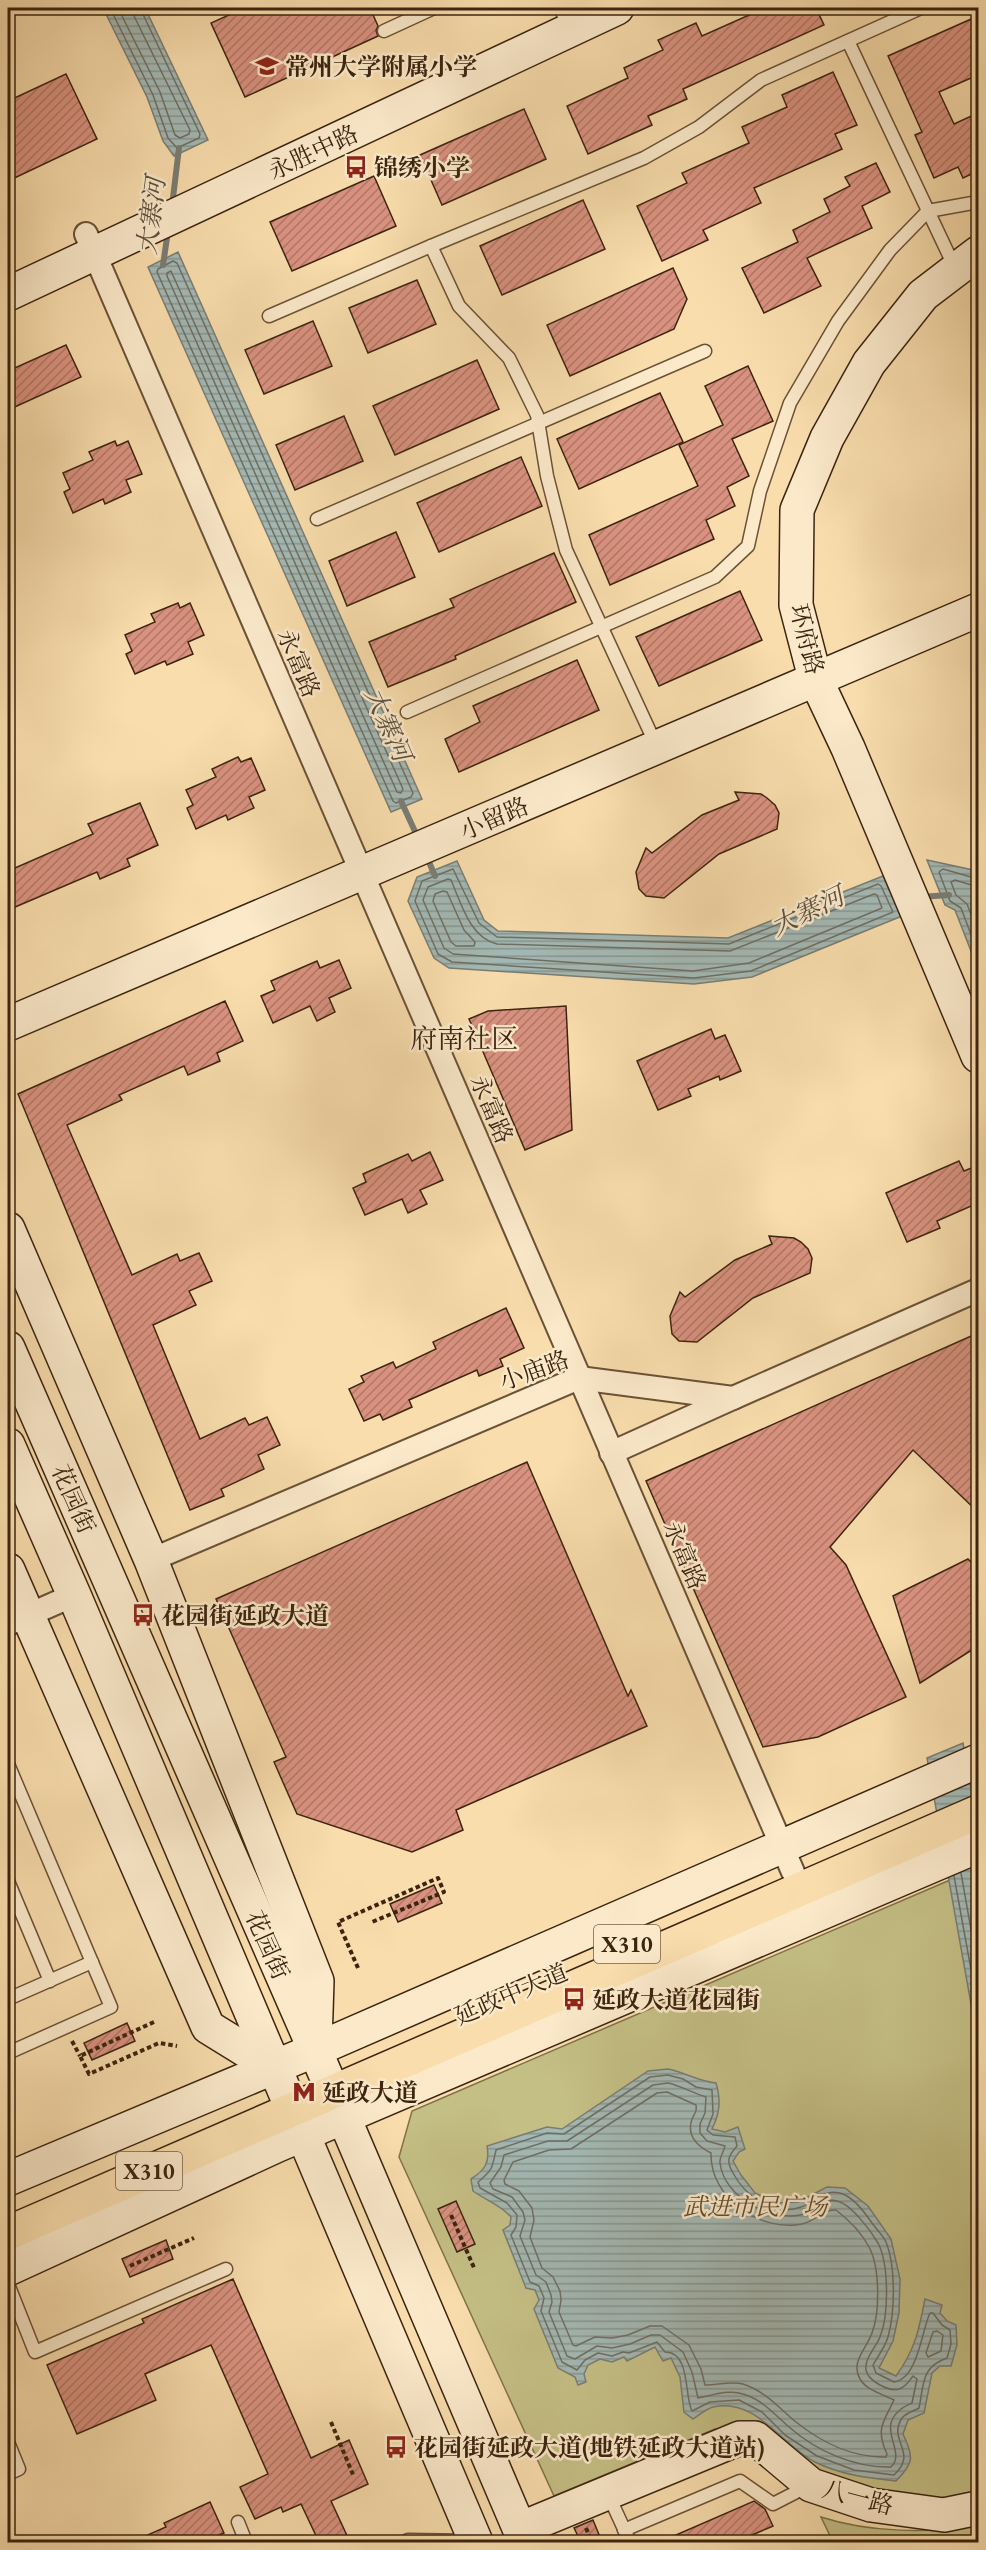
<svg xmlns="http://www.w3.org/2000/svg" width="986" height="2550" font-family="'EB Garamond','Noto Serif SC',serif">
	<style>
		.green { fill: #c4bf85; stroke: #80724a; stroke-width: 1.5 }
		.water { fill: url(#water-rules); stroke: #7a7d73; stroke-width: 1.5 }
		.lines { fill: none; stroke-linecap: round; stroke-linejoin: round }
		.shore { stroke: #706e62; stroke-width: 1.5 }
		.stream { stroke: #7a7d73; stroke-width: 6 }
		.building { fill: url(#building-hatch); stroke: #3c240f; stroke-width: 1.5 }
		.lane-casing { stroke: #6b5236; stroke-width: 15 }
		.street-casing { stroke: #6b5236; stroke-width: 26 }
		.secondary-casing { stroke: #3c240f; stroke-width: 36 }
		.primary-casing { stroke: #3c240f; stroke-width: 36 }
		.path { stroke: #3c240f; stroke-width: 4; stroke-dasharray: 4.5 3; stroke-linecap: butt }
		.lane { stroke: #fbe9ca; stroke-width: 12 }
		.street { stroke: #fbe9ca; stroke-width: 22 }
		.secondary { stroke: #fbe9ca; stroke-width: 33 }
		.primary { stroke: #f9ddad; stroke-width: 33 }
		.labels { text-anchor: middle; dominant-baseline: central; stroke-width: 5; stroke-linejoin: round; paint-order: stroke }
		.shield { fill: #fbe9ca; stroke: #755f47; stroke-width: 1.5 }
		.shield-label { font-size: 22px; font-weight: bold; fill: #3c240f }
		.poi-label { font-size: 24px; font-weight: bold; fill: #3c240f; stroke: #fbe9ca; text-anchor: start }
		.street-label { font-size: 24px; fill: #3c240f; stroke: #fbe9ca }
		.park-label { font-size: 24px; font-style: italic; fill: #5e4b2c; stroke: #fbe9ca }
		.water-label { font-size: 26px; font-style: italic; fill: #5b5141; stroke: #fbe9ca }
		.quarter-label { font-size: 27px; fill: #3c240f; stroke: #fbe9ca }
	</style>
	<defs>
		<pattern id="water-rules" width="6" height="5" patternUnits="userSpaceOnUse" patternTransform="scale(1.5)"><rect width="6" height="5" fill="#a3b9b5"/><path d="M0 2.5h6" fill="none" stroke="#869692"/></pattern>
		<pattern id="building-hatch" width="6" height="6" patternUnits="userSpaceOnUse" patternTransform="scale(1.5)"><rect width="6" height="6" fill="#da9280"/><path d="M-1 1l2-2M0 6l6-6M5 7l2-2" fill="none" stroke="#b27767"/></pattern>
	</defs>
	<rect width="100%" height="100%" fill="#f9ddad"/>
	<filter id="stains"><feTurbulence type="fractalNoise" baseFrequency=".00333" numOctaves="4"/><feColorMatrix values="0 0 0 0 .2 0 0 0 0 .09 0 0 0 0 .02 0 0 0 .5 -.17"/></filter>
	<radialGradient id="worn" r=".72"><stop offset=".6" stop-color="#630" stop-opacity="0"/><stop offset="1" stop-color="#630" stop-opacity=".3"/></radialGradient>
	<!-- green -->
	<g class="green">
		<polygon points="978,1868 978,2496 890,2503 847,2496 738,2428 715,2429 554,2496 399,2157 412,2111"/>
		<path d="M821,2517C870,2533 928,2533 978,2526V2542H833Z"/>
	</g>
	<!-- water -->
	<g class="water">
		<polygon points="103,8 145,8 208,140 174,156 163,141 147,97"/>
		<polygon points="178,252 422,799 391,812 148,267"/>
		<polygon points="927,860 973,870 978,876 978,969 955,910 945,905"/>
		<polygon points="457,861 484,920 498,931 728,938 883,876 902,916 752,977 694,984 449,968 434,958 408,901 417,877"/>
		<polygon points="963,1743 978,1830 978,2014 973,2015 927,1758"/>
		<path d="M668,2069C687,2073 697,2081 716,2083C721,2100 720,2113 712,2129L725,2132L738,2127L745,2149L739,2152L733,2161L741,2175L755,2193L777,2203L798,2202L827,2187L845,2188L868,2206L891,2239L900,2279L899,2313L893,2341L879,2368L896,2376C915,2350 919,2330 925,2299L942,2305L940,2313L947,2321L956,2325L957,2345L951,2366H940L932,2373L924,2413L908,2420L903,2434C914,2457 914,2463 896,2481C868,2478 841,2475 815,2462C781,2445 756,2397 713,2407C706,2409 699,2415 693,2419L684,2412L680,2377L671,2358L663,2361L655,2347L627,2361L624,2357L612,2362L600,2359L588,2365L584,2374L586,2382L578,2385L575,2377L558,2368L534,2309L539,2300L535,2290L526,2288L503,2230L510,2225L511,2217C501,2205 487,2201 473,2191L471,2179C485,2170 490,2163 487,2146L547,2127L562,2129L648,2071Z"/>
	</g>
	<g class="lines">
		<!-- shore -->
		<g class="shore">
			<polyline points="110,8 153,95 168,138 177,148 199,138 200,134 140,8"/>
			<polyline points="118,8 160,92 175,135 180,138 189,134 190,130 134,16 133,8"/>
			<polygon points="173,261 177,263 413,793 411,797 396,803 393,801 157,272 158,269"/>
			<polygon points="171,271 403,789 401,793 397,792 167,276 167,273"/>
			<polygon points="453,869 479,923 497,937 729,944 878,884 881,886 893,912 751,971 694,978 452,962 438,954 415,901 422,881"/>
			<path d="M448,879L451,880C461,903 470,938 497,944L730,951L874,894L877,895L882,908L749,963L693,971L453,954L444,948L423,900L428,887Z"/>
			<polyline points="978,879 943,869 939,872 950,901 961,908 978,953"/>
			<polyline points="978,887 955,880 951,882 956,895 967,904 978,933"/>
			<polygon points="443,891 447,892 464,930 475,942 474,946 456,946 451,942 433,901 435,894"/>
			<polyline points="961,1873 978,1969"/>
			<polyline points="954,1876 978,2008"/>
			<path d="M668,2075L683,2079L696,2087L712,2090L713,2114L707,2130L713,2135L735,2137L737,2146C728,2156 726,2161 733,2173C745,2196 774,2217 801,2207C815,2202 826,2187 843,2194C855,2199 865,2213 872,2223C876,2229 883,2235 886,2242C896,2266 895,2312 888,2337C885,2347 878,2356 873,2365L876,2373L894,2382C918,2379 922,2329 930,2313H933L942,2325L950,2330L951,2344L947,2358C921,2367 924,2384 919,2408C914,2411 906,2413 902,2418C887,2441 919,2452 894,2475L854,2470L817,2456L785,2435L762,2412L739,2400L710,2402L692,2411C684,2396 691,2352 665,2352L657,2342L629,2353L623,2352L612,2356L598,2353L585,2360L577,2370L562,2362L541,2311L544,2298L539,2286L530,2282L511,2235L516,2227L517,2215L507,2203L480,2188L478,2182C494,2169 492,2167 496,2150L547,2133L564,2134L650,2077Z"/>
			<path d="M668,2083C681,2086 693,2093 706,2097L705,2113L700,2124V2133L707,2141L725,2146C724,2152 719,2157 720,2163C724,2197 769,2221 800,2215C814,2213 822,2197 837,2201C851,2204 871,2231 878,2243C889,2264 889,2315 880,2337C876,2347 864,2359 866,2370C868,2381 889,2392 899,2389C906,2387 909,2381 913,2376L917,2379L912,2403C908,2405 903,2407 900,2410C876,2429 907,2452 891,2467C855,2468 816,2451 789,2427C774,2414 760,2397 739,2393C725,2390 711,2396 698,2398L692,2372L683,2352L660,2335H651L630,2344L612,2348L597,2346L575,2359L567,2356L549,2312L552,2302L551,2295L546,2282L536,2275L520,2236L525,2220L523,2212L512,2197L493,2189L490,2183L501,2167L504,2155L548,2141H567L653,2085Z"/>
			<path d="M667,2092L696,2105C697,2111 695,2113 692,2119C686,2136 697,2146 711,2153C710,2198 759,2232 802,2224C815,2222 822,2209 836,2210C849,2220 861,2232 869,2247C880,2267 880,2312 872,2333C867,2348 850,2362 860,2379C867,2391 883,2394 894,2400C884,2422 875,2428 887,2454L886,2457C853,2458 821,2442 796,2422C779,2408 765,2391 743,2384C731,2381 717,2385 705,2385L701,2369L689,2345L662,2326H650L628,2335L612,2338L595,2337L576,2346L573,2345L559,2312L561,2300L560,2291L553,2277L542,2268L530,2237L534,2220L532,2208L519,2191L505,2184L504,2180L513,2162L549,2150L571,2149L657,2093Z"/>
			<polygon points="937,2331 943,2335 941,2351 928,2357 926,2353 933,2332"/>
		</g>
		<!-- stream -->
		<g class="stream">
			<polyline points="172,206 179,148"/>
			<polyline points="163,265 168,231"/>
			<polyline points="401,801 418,838"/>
			<polyline points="426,855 435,876"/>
			<polyline points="920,897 949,895"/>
		</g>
	</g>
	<!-- building -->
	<g class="building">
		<polygon points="244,8 370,8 378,26 376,31 378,36 245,97 211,23"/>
		<polygon points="765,8 816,8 824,25 683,89 687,99 648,116 652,125 588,154 567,106 628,78 624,68 663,50 658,40 696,23 702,36"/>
		<polygon points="978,16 978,75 939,92 954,124 978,113 978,171 963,178 958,167 934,178 915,135 922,132 888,56"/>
		<polygon points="833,72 857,125 835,134 842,149 754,188 761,203 703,230 708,240 662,261 637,206 687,183 682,173 749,143 742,127 787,107 782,95"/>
		<polygon points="66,74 97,139 8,181 8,101"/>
		<polygon points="524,109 546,159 442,205 420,155"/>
		<polygon points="876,163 890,192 862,206 872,228 807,258 821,286 764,313 742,268 798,242 793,230 830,212 824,199 850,186 845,177"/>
		<polygon points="374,176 396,226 292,271 270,222"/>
		<polygon points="583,200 605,249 502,295 480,246"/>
		<polygon points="673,268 687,299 674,329 570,376 547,325"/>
		<polygon points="417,280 436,324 368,353 349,308"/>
		<polygon points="313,321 332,366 264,394 245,350"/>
		<polygon points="66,345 81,377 8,410 8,371"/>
		<polygon points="477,360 499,409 395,455 373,406"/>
		<polygon points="748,366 773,421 732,439 749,476 727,487 735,506 706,520 714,539 610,585 589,535 698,486 679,445 723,425 705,386"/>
		<polygon points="660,393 683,442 579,489 557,439"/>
		<polygon points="344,416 363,461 295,490 276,445"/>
		<polygon points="115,441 117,446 128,441 142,474 126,480 131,492 105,504 103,499 73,513 64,492 70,489 63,473 93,460 89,452"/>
		<polygon points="521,457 542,506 439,552 417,503"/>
		<polygon points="396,532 415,577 347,606 329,561"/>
		<polygon points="554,553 576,602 455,656 456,659 388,687 369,642 454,607 450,599"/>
		<polygon points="740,591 762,640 659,686 636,637"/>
		<polygon points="178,603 180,608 190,603 204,635 188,642 193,654 167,665 165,661 135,674 126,654 132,651 125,635 155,622 151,614"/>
		<polygon points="577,660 599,710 459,772 445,739 480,722 473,706"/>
		<polygon points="238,757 241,762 251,758 265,790 249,797 254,808 228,820 226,815 196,829 187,808 193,805 186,790 216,777 212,769"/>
		<polygon points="735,792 761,794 767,798 775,805 779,813 777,829 719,854 664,898 646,896 639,889 636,872 646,848 652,853 702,815 739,800"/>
		<polygon points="140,803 158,845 127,859 130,866 100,879 97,872 8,910 8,871 93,834 88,824"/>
		<polygon points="339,960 351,988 329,998 335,1012 317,1021 310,1006 273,1023 261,996 275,990 271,981 317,961 320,968"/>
		<polygon points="225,1001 243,1041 217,1053 220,1061 188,1075 184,1066 119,1095 122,1100 67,1125 132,1275 177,1254 180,1261 199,1253 212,1281 189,1291 196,1305 153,1325 200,1439 245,1418 249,1425 267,1417 280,1445 258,1455 264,1469 221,1489 224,1496 190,1510 18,1094"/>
		<polygon points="566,1006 572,1130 525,1150 469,1019 488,1011"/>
		<polygon points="711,1029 715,1039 725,1035 741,1071 720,1080 719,1076 688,1089 691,1096 658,1110 637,1061"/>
		<polygon points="430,1152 443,1180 420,1190 427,1204 408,1213 402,1199 365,1215 353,1188 366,1182 363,1174 408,1154 412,1161"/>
		<polygon points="959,1161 964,1171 974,1167 978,1178 978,1203 937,1221 940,1228 907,1242 886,1193"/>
		<polygon points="769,1236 794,1238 801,1242 808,1249 812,1258 810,1273 753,1298 697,1342 679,1341 672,1334 670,1316 680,1292 685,1297 735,1260 772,1244"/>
		<polygon points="506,1308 524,1348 500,1359 503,1366 479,1376 477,1370 409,1400 412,1407 383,1420 380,1414 364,1421 349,1389 364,1382 361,1376 393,1362 396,1368 436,1349 433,1342"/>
		<polygon points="978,1333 978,1512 913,1450 830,1547 846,1565 906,1697 818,1737 763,1747 646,1481"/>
		<polygon points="527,1462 628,1696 631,1690 647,1726 456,1810 463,1830 412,1852 297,1814 274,1762 286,1757 216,1599"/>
		<polygon points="968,1559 978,1569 978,1646 920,1683 893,1596"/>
		<polygon points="434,1885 442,1903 398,1922 390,1904"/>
		<polygon points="127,2023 135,2041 92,2060 84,2043"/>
		<polygon points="456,2201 475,2244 457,2252 438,2209"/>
		<polygon points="166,2240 173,2259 130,2277 122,2259"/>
		<polygon points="233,2279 311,2458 349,2440 368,2484 331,2501 350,2542 319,2542 301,2504 283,2512 281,2507 255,2519 240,2487 268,2474 211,2345 145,2374 156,2400 77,2434 47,2365 144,2323 142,2319"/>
		<polygon points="754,2501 765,2509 773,2526 745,2538 747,2542 660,2542"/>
		<polygon points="210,2502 224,2533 202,2542 132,2542 166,2527 164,2523"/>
		<polygon points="593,2520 602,2542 581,2542 574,2528"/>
	</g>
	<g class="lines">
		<!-- lane casing -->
		<g class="lane-casing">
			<g id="lane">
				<polyline points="560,8 570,28"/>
				<polyline points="384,31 434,8"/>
				<polyline points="848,41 955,268"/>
				<polyline points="431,246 459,306 509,358 537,415 547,476 566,550 657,747"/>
				<polyline points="269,316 431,246 644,158 699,127 761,80 921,8"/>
				<polyline points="317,519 705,351"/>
				<polyline points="407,712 715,577 748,546 760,491 790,403 838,321 890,250 928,211 978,202"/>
				<polyline points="8,1764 111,2007 8,2053"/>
				<polyline points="8,1881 50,1981"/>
				<polyline points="8,1999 92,1962"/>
				<polyline points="8,2284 35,2352 226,2269"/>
				<polyline points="8,2442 19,2469 8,2474"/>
				<polyline points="608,2494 630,2542"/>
				<polyline points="238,2522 246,2542"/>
				<polyline points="624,2530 740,2481 773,2504 808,2486"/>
				<polyline points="404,2542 408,2540 474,2541"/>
			</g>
		</g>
		<!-- street casing -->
		<g class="street-casing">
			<g id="street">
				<polyline points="86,234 793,1872"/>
				<polyline points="611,1453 733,1398"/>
				<polyline points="151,1560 579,1378 733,1398 978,1290"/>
				<polyline points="8,1624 74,1595"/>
			</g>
		</g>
		<!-- secondary casing -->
		<g class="secondary-casing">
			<g id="secondary">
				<polyline points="978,253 923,295 869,363 827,438 797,510 796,605 815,678 848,748 978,1056"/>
				<polyline points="8,294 617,8"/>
				<polyline points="8,1024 978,610"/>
				<polyline points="8,1229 151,1560 317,1981 315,2043"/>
				<polyline points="8,1348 315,2050 525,2542"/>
				<polyline points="8,1445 74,1595 476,2542"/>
				<polyline points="8,1570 208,2027 273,2067"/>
				<polyline points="8,2179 315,2050 978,1761"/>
				<polyline points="8,2269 278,2145 978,1846"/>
				<polyline points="520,2529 740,2438 755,2438 811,2485 871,2505 944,2515 978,2508"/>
			</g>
		</g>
		<!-- primary casing -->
		<g class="primary-casing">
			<polyline id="primary" points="8,2233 978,1812"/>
		</g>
		<!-- path -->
		<g class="path">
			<polyline points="358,1968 338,1922 438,1878 444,1892 372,1922"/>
			<polyline points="154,2022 80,2056 89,2074 159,2043 177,2046"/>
			<polyline points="72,2041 80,2056"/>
			<polyline points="451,2215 475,2270"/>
			<polyline points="130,2266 194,2238"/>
			<polyline points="331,2422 354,2477"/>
			<polyline points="586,2528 592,2542"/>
		</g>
		<!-- lane -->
		<use href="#lane" class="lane"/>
		<!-- street -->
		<use href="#street" class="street"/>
		<!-- secondary -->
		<use href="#secondary" class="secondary"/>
		<!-- primary -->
		<use href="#primary" class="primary"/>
	</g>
	<!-- icons -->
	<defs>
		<g id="school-bare" transform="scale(1.8)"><path d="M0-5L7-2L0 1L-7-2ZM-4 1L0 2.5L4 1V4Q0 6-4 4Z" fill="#8f2418" stroke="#fbe9ca" stroke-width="2.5" paint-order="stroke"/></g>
		<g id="bus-bare" transform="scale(1.8)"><path d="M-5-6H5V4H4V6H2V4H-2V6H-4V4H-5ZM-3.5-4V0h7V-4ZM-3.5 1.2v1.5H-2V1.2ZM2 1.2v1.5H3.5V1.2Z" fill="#8f2418" stroke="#fbe9ca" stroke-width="2.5" paint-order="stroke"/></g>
		<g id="metro-bare" transform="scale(1.8)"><path d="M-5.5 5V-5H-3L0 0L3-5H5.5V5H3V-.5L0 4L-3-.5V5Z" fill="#8f2418" stroke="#fbe9ca" stroke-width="2.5" paint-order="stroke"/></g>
	</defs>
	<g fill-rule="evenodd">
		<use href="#school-bare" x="267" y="66"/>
		<use href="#bus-bare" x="356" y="167"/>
		<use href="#bus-bare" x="143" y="1615"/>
		<use href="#bus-bare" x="574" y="1999"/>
		<use href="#metro-bare" x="304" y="2092"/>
		<use href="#bus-bare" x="396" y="2447"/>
	</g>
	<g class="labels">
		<!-- shield labels -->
		<g class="shield">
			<rect x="594" y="1925" width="66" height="38" rx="4.5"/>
			<rect x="116" y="2152" width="66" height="38" rx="4.5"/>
		</g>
		<g class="shield-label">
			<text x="627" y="1944">X310</text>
			<text x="149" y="2171">X310</text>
		</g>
		<!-- poi labels -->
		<g class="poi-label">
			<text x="285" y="66">常州大学附属小学</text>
			<text x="374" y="167">锦绣小学</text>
			<text x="161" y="1615">花园街延政大道</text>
			<text x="592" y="1999">延政大道花园街</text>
			<text x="322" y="2092">延政大道</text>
			<text x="414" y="2447">花园街延政大道(地铁延政大道站)</text>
		</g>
		<!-- street labels -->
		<g class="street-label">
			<text transform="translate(313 152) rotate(-25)">永胜中路</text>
			<text transform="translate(807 639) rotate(76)">环府路</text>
			<text transform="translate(299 663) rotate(67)">永富路</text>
			<text transform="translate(494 818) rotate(-23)">小留路</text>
			<text transform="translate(492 1109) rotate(67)">永富路</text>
			<text transform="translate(534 1370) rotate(-20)">小庙路</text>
			<text transform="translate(74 1499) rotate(66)">花园街</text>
			<text transform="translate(685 1555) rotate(67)">永富路</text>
			<text transform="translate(268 1945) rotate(66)">花园街</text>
			<text transform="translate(511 1994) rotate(-23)">延政中大道</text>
			<text transform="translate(858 2497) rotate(15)">八一路</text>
		</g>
		<!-- park labels -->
		<g class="park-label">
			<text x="755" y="2206">武进市民广场</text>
		</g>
		<!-- water labels -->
		<g class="water-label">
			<text transform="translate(151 216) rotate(-83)">大寨河</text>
			<text transform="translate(388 724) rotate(66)">大寨河</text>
			<text transform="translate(807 911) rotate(-26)">大寨河</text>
		</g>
		<!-- quarter labels -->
		<g class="quarter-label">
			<text x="464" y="1038">府南社区</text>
		</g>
	</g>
	<!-- margin -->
	<rect width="986" height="2550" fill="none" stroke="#f9ddad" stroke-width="30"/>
	<rect x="9" y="9" width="968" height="2532" fill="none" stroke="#3c240f" stroke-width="3"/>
	<rect x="15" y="15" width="956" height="2520" fill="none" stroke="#3c240f" stroke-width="1.5"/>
	<rect width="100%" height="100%" filter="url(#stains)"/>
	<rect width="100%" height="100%" fill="url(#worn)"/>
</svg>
